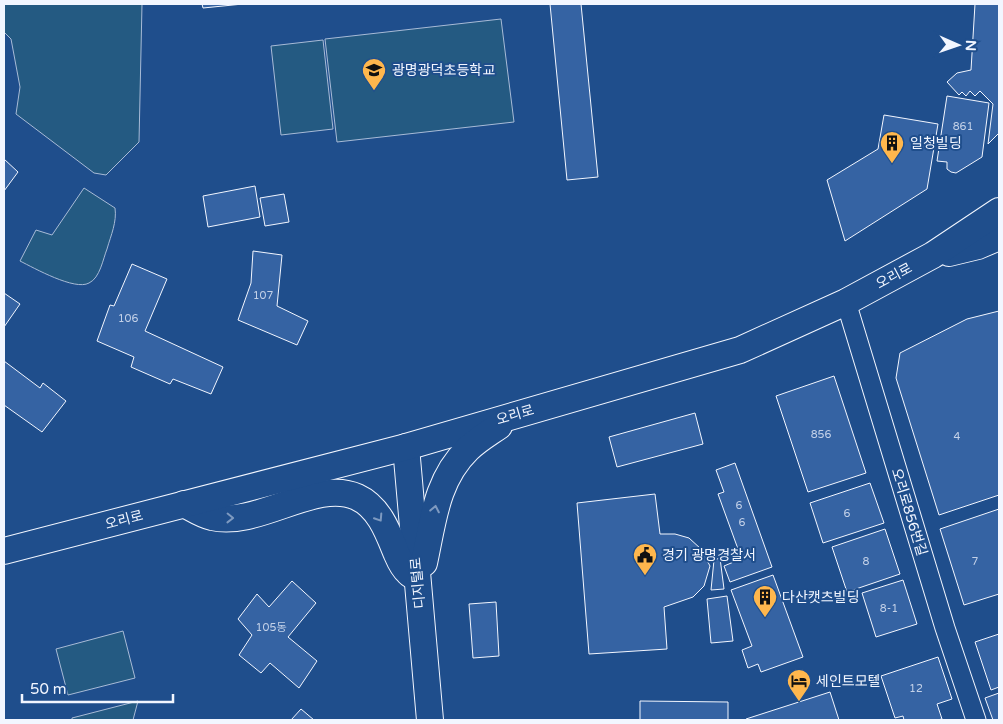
<svg xmlns="http://www.w3.org/2000/svg" width="1003" height="724" font-family="'Varela Round','Noto Sans KR',sans-serif">
	<style>
		.green { fill: #245a82; stroke: #a8bbd7 }
		.building { fill: #3563a3; stroke: #f2f6ff }
		.lines { fill: none; stroke-linecap: round; stroke-linejoin: round }
		.street-casing { stroke: #f2f6ff; stroke-width: 21 }
		.secondary-casing { stroke: #f2f6ff; stroke-width: 28 }
		.street { stroke: #1f4e8c; stroke-width: 19 }
		.secondary { stroke: #1f4e8c; stroke-width: 26 }
		.oneway { stroke: #7e9ac0 }
		.labels { text-anchor: middle; dominant-baseline: central; stroke-width: 4; stroke-linejoin: round; paint-order: stroke }
		.number-label { font-size: 11px; fill: #c3d1e8 }
		.poi-label { font-size: 14px; fill: #f2f6ff; stroke: #1f4e8c; text-anchor: start }
		.street-label { font-size: 14px; fill: #f2f6ff; stroke: #1f4e8c }
	</style>
	<rect width="100%" height="100%" fill="#1f4e8c"/>
	<!-- green -->
	<g class="green">
		<polygon points="4,4 142,4 139,142 106,175 94,173 16,114 20,87 11,39 4,32"/>
		<polygon points="501,19 514,122 337,142 325,39"/>
		<polygon points="323,40 333,129 281,135 271,46"/>
		<path d="M84,188L115,208C117,222 111,235 107,249C103,259 100,278 89,283C75,291 34,268 20,261L36,230L52,235Z"/>
		<polygon points="123,631 135,678 68,695 56,649"/>
		<polygon points="138,701 133,720 72,720 72,718"/>
	</g>
	<!-- building -->
	<g class="building">
		<polygon points="202,4 243,4 203,8"/>
		<polygon points="550,4 581,4 598,177 567,180"/>
		<polygon points="975,4 999,4 999,133 988,144 993,104 980,91 975,96 970,91 966,96 962,92 959,95 947,82 957,73 971,70"/>
		<polygon points="947,96 989,103 982,157 956,173 951,172 947,169 947,162 937,161"/>
		<polygon points="884,115 938,124 927,189 845,241 827,180 878,149"/>
		<polygon points="4,159 18,172 4,191"/>
		<polygon points="255,186 260,217 208,227 203,196"/>
		<polygon points="284,194 289,222 265,226 260,198"/>
		<polygon points="253,251 282,255 277,306 308,321 297,345 238,320 251,283"/>
		<polygon points="132,264 167,279 145,331 223,367 211,394 173,379 170,384 131,367 134,357 97,341 110,305 114,306"/>
		<polygon points="4,293 20,304 4,327"/>
		<polygon points="999,311 999,495 939,515 896,378 900,353 967,319"/>
		<polygon points="4,361 40,388 43,383 66,401 42,432 4,405"/>
		<polygon points="834,376 866,473 808,492 776,396"/>
		<polygon points="695,413 703,444 617,467 609,437"/>
		<polygon points="735,463 772,567 730,582 724,566 736,561 732,552 738,549 718,494 724,492 716,470"/>
		<polygon points="870,483 884,523 823,543 810,503"/>
		<polygon points="655,494 660,534 675,534 689,538 701,549 710,566 704,586 693,597 664,607 667,649 589,654 577,503"/>
		<polygon points="999,509 999,594 964,605 940,529"/>
		<polygon points="885,529 900,574 847,592 832,547"/>
		<polygon points="720,558 724,589 711,590 714,560"/>
		<polygon points="773,575 803,657 761,672 758,664 748,668 742,650 752,646 731,590"/>
		<polygon points="903,580 917,624 876,637 862,593"/>
		<polygon points="292,581 316,603 288,637 317,661 299,688 270,663 261,673 239,655 252,635 238,619 257,594 269,607"/>
		<polygon points="727,596 733,641 711,643 707,599"/>
		<polygon points="496,602 499,656 473,658 469,604"/>
		<polygon points="999,634 999,687 991,690 975,642"/>
		<polygon points="938,657 952,699 937,704 942,719 937,720 904,720 903,716 895,718 881,676"/>
		<polygon points="830,692 839,720 746,720 746,719"/>
		<polygon points="999,693 999,720 993,720 985,698"/>
		<polygon points="640,701 728,702 728,720 640,720"/>
		<polygon points="301,709 314,720 291,720"/>
	</g>
	<g class="lines">
		<!-- street casing -->
		<g class="street-casing">
			<polyline id="street" points="846,302 945,628 976,720"/>
		</g>
		<!-- secondary casing -->
		<g class="secondary-casing">
			<g id="secondary">
				<polyline points="949,253 978,246 999,237"/>
				<polyline points="406,447 430,720"/>
				<path d="M184,504C192,508 202,515 212,517C258,528 316,478 357,497C379,507 388,532 396,552C399,559 402,567 408,572C410,575 414,576 417,578"/>
				<polyline points="4,551 406,447 740,350 846,302 933,255 999,211"/>
				<path d="M424,563C433,522 436,480 468,449C477,440 489,433 499,426"/>
			</g>
		</g>
		<!-- street -->
		<use href="#street" class="street"/>
		<!-- secondary -->
		<use href="#secondary" class="secondary"/>
	</g>
	<!-- one-way arrows -->
	<defs><path id="oneway-chevron" d="M-2-3.5L2.5 0L-2 3.5" fill="none" stroke-width="1.6" stroke-linecap="round" stroke-linejoin="round" transform="scale(1.25)"/></defs>
	<g class="oneway">
		<use href="#oneway-chevron" transform="translate(435 509) rotate(-79)"/>
		<use href="#oneway-chevron" transform="translate(230 518) rotate(1)"/>
		<use href="#oneway-chevron" transform="translate(379 518) rotate(57)"/>
	</g>
	<!-- icons -->
	<defs>
		<g id="school-pin" transform="scale(1.25)"><path d="M0 17L-7.5 6A9.5 9.5 0 1 1 7.5 6Z" fill="#ffb74d" stroke="#1f4e8c"/><path d="M0-5L7-2L0 1L-7-2ZM-4 1L0 2.5L4 1V4Q0 6-4 4Z" fill="#111"/></g>
		<g id="building-pin" transform="scale(1.25)"><path d="M0 17L-7.5 6A9.5 9.5 0 1 1 7.5 6Z" fill="#ffb74d" stroke="#1f4e8c"/><path d="M-4-6H4V6H1V3H-1V6H-4ZM-2.5-4.3h1.7v1.8h-1.7ZM.8-4.3h1.7v1.8H.8ZM-2.5-1h1.7V.8h-1.7ZM.8-1h1.7V.8H.8Z" fill="#111"/></g>
		<g id="civic-pin" transform="scale(1.25)"><path d="M0 17L-7.5 6A9.5 9.5 0 1 1 7.5 6Z" fill="#ffb74d" stroke="#1f4e8c"/><path d="M-.6-6.5H3V-4.5H.6V-3L4-1V1h2V6H-6V1h2V-1L-.6-3ZM-1.2 2.5V6h2.4V2.5Z" fill="#111"/></g>
		<g id="hotel-pin" transform="scale(1.25)"><path d="M0 17L-7.5 6A9.5 9.5 0 1 1 7.5 6Z" fill="#ffb74d" stroke="#1f4e8c"/><path d="M-6-4.5h1.5V1H6V5H4.5V3h-9V5H-6ZM-4 0a1.8 1.8 0 1 1 3.6 0ZM.5 0V-2.5h3Q6-2.5 6 0Z" fill="#111"/></g>
	</defs>
	<g fill-rule="evenodd">
		<use href="#school-pin" x="374" y="70"/>
		<use href="#building-pin" x="892" y="143"/>
		<use href="#civic-pin" x="645" y="555"/>
		<use href="#building-pin" x="765" y="597"/>
		<use href="#hotel-pin" x="799" y="681"/>
	</g>
	<g class="labels">
		<!-- number labels -->
		<g class="number-label">
			<text x="963" y="126">861</text>
			<text x="263" y="295">107</text>
			<text x="128" y="318">106</text>
			<text x="821" y="434">856</text>
			<text x="957" y="436">4</text>
			<text x="739" y="505">6</text>
			<text x="847" y="513">6</text>
			<text x="742" y="522">6</text>
			<text x="866" y="561">8</text>
			<text x="975" y="561">7</text>
			<text x="889" y="608">8-1</text>
			<text x="271" y="627">105동</text>
			<text x="916" y="688">12</text>
		</g>
		<!-- poi labels -->
		<g class="poi-label">
			<text x="392" y="70">광명광덕초등학교</text>
			<text x="910" y="143">일청빌딩</text>
			<text x="662" y="555">경기 광명경찰서</text>
			<text x="782" y="597">다산캣츠빌딩</text>
			<text x="816" y="681">세인트모텔</text>
		</g>
		<!-- street labels -->
		<g class="street-label">
			<text transform="translate(894 276) rotate(-28)">오리로</text>
			<text transform="translate(515 415) rotate(-16)">오리로</text>
			<text transform="translate(909 512) rotate(73)">오리로856번길</text>
			<text transform="translate(124 520) rotate(-15)">오리로</text>
			<text transform="translate(418 583) rotate(-95)">디지털로</text>
		</g>
	</g>
	<!-- border -->
	<rect width="1003" height="724" fill="none" stroke="#f2f6ff" stroke-width="10"/>
	<!-- north arrow -->
	<g transform="translate(958 45) rotate(92)" stroke="#1f4e8c" stroke-width="4" paint-order="stroke">
	<path d="M0-4L9 19L0 12L-9 19Z" fill="#f2f6ff"/>
	<text y="-8" font-size="14" font-weight="bold" text-anchor="middle" fill="#f2f6ff">N</text>
	</g>
	<!-- scale -->
	<path d="M22 694v8h151v-8" fill="none" stroke="#f2f6ff" stroke-width="2.5"/>
	<text x="30" y="694" font-size="15" fill="#f2f6ff" stroke="#1f4e8c" stroke-width="4" paint-order="stroke">50 m</text>
</svg>
